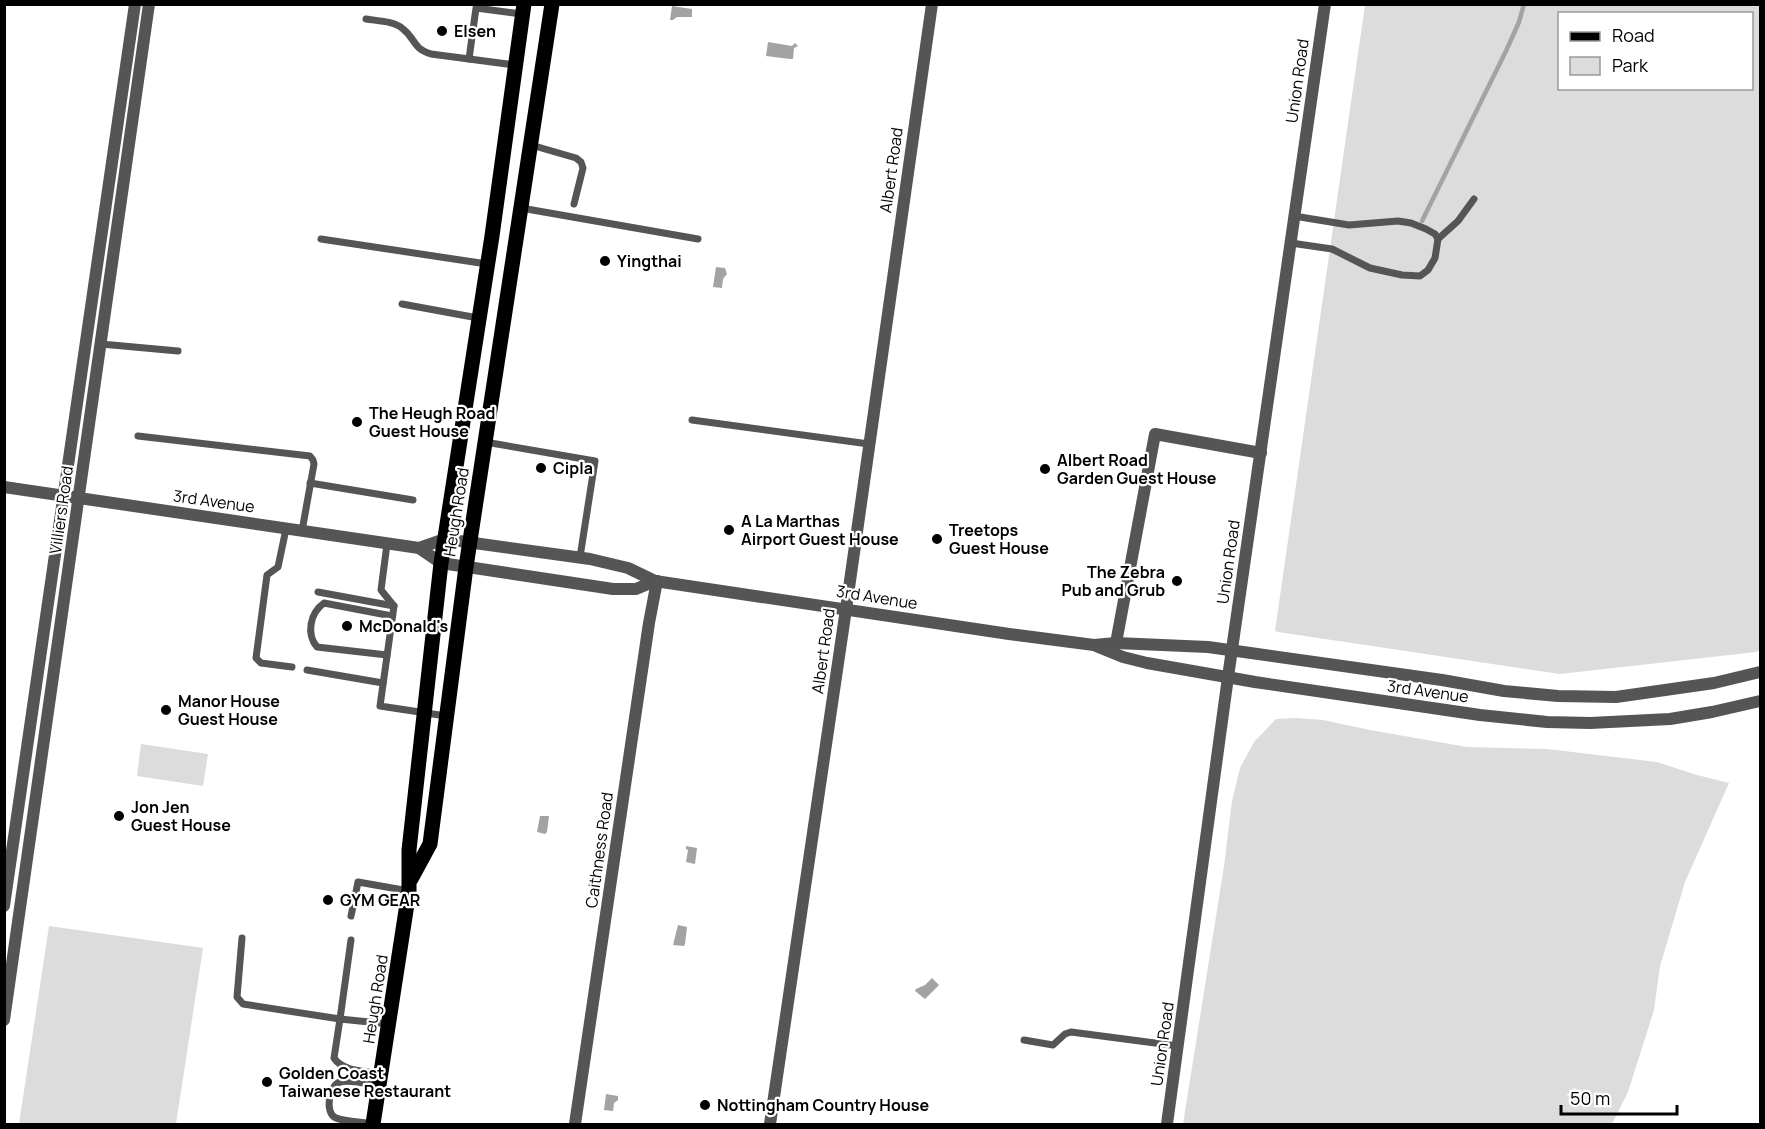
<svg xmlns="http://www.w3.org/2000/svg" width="1765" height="1129" font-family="Manrope,sans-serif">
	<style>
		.green { fill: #dcdcdc; fill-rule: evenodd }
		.water { fill: #a3a3a3 }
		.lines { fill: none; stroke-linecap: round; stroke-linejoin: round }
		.stream { stroke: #a3a3a3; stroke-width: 4.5 }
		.service { stroke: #555; stroke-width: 7 }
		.minor { stroke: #555; stroke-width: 12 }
		.tertiary { stroke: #555; stroke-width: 12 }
		.primary { stroke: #000; stroke-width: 15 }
		.poi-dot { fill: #000; stroke: #fff; stroke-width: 2 }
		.labels { text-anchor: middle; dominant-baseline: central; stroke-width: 4.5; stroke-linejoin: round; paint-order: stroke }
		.poi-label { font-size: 16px; font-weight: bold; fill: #000; stroke: #fff; text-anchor: start }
		.street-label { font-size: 16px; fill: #000; stroke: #fff }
	</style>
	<rect width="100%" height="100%" fill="#fff"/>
	<!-- green -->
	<g class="green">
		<path d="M1365,5H1760V650L1756,652L1560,674L1278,632L1275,631ZM1560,14H1752V88H1560Z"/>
		<polygon points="1296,718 1323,720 1370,730 1467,747 1547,749 1657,762 1697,775 1729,783 1685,882 1660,966 1654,1010 1628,1092 1612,1124 1183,1124 1224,866 1232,801 1240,768 1254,742 1276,719"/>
		<polygon points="141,744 208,754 203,786 137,776"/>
		<polygon points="49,926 203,948 176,1124 19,1124"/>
	</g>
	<!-- water -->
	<g class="water">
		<polygon points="672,6 692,9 692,17 677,17 673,20 670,20"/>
		<polygon points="768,42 792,46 795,43 798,46 794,48 793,59 790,59 766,56"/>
		<polygon points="716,267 725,268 727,274 723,279 722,288 713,287"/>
		<polygon points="540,816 549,816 547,832 545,834 537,832"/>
		<polygon points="686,846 697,848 695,864 686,862 688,850 686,849"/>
		<polygon points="678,925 687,927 685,944 684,946 673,945"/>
		<polygon points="932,978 939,985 925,999 915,991 916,989 925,985"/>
		<polygon points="606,1094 618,1096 618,1100 614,1103 613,1111 604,1110"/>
	</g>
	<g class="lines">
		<!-- stream -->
		<polyline class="stream" points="1422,221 1506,51 1519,22 1524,4"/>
		<!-- service -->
		<g class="service">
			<path d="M366,19C378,21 394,21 403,29C416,39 412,48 431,54L515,65"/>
			<polyline points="469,59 476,8 522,14"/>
			<polyline points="531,145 576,158 581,162 583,168 574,204"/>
			<polyline points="521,208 698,239"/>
			<polyline points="321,239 487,264"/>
			<polyline points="1438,239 1458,221 1474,199"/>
			<polyline points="1291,243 1332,249 1370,268 1402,275 1420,276 1428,270 1435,258 1438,239 1435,234 1426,229 1411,223 1398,221 1349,225 1294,216"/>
			<polyline points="402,304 478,318"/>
			<polyline points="101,344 178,351"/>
			<polyline points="692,420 869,444"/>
			<polyline points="138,436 310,456 313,460 314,464 302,531"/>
			<polyline points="485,442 595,461 580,557"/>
			<polyline points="310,483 413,500"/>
			<polyline points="286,529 278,567 267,575 256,658 261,663 292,667"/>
			<polyline points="387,544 381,590 394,606 380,706 446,716"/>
			<polyline points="318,592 394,606"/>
			<path d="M387,655L317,647C306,634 310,613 324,603L392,616"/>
			<polyline points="307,670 383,683"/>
			<polyline points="351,916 358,882 409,891"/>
			<polyline points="242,938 237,997 243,1004 340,1019 351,940"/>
			<polyline points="1024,1040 1053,1045 1065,1034 1071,1032 1178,1046"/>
			<path d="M381,1074C366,1071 343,1072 334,1058L340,1019L389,1024"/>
			<path d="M374,1124C364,1122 344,1122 336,1118C324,1113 329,1085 340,1082C351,1079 367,1084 378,1086"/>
		</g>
		<!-- minor -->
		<g class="minor">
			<polyline points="4,487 419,548 441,563"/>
			<polyline points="419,548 445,539"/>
			<polyline points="1116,643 1155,434 1261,453"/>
			<polyline points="575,1124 649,623 657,581"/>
			<polyline points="770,1124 846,609 932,4"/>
			<polyline points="1167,1124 1228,677 1325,4"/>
		</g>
		<!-- tertiary -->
		<g class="tertiary">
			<polyline points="445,539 590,559 628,568 655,581 1009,634 1094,645 1116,643 1208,647 1442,680 1504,691 1558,696 1616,697 1714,683 1760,672"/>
			<polyline points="441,563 613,589 636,589 655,581"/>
			<polyline points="1096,646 1123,657 1147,663 1255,682 1480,715 1547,722 1590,723 1670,719 1712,712 1760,701"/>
			<polyline points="4,906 135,4"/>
			<polyline points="4,1020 149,4"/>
		</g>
		<!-- primary -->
		<g class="primary">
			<polyline points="411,879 430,844 466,567 552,4"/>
			<polyline points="373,1124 409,891 409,850 441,563 492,236 524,4"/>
		</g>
	</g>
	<!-- markers -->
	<g class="poi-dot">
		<circle cx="442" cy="31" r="6"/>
		<circle cx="605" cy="261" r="6"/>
		<circle cx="357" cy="422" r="6"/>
		<circle cx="541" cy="468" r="6"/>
		<circle cx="1045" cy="469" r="6"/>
		<circle cx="729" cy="530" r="6"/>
		<circle cx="937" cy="539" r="6"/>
		<circle cx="1177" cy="581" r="6"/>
		<circle cx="347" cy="626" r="6"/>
		<circle cx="166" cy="710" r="6"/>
		<circle cx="119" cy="816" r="6"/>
		<circle cx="328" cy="900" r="6"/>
		<circle cx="267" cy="1082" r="6"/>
		<circle cx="705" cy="1105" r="6"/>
	</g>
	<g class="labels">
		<!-- poi labels -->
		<g class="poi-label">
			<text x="454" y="31">Elsen</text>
			<text x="617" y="261">Yingthai</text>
			<text x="369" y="413">The Heugh Road<tspan x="369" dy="18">Guest House</tspan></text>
			<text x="1057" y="460">Albert Road<tspan x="1057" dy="18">Garden Guest House</tspan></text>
			<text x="553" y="468">Cipla</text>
			<text x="741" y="521">A La Marthas<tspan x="741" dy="18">Airport Guest House</tspan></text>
			<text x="949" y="530">Treetops<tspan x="949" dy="18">Guest House</tspan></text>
			<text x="1165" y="572" text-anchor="end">The Zebra<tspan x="1165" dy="18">Pub and Grub</tspan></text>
			<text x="359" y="626">McDonald's</text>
			<text x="178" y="701">Manor House<tspan x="178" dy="18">Guest House</tspan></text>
			<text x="131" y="807">Jon Jen<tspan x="131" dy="18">Guest House</tspan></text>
			<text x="340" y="900">GYM GEAR</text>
			<text x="279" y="1073">Golden Coast<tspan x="279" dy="18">Taiwanese Restaurant</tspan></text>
			<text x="717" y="1105">Nottingham Country House</text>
		</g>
		<!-- street labels -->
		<g class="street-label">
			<text transform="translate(1297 81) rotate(-82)">Union Road</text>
			<text transform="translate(891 170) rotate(-82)">Albert Road</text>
			<text transform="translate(214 501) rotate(8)">3rd Avenue</text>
			<text transform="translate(61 510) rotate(-82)">Villiers Road</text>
			<text transform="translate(456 512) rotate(-81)">Heugh Road</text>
			<text transform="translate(1228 562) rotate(-82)">Union Road</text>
			<text transform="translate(877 597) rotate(9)">3rd Avenue</text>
			<text transform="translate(823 651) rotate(-82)">Albert Road</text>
			<text transform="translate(1428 691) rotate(8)">3rd Avenue</text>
			<text transform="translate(599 850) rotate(-82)">Caithness Road</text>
			<text transform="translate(375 999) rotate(-81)">Heugh Road</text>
			<text transform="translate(1162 1044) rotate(-82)">Union Road</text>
		</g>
	</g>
	<!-- border -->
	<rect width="1765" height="1129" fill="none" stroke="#000000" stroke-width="12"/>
	<!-- legend -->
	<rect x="1558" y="12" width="195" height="78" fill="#ffffff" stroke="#999999" stroke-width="1.5"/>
	<rect x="1570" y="32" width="30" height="9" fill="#000000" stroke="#999999" stroke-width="1.5"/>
	<text x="1612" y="42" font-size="18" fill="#000000">Road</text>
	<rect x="1570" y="57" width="30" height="18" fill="#dcdcdc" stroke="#999999" stroke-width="1.5"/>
	<text x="1612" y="72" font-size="18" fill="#000000">Park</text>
	<!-- scale -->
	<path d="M1561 1105v9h116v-9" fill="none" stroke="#000000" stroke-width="3"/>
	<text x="1570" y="1105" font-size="18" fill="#000000" stroke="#ffffff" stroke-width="4.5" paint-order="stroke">50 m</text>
</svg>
